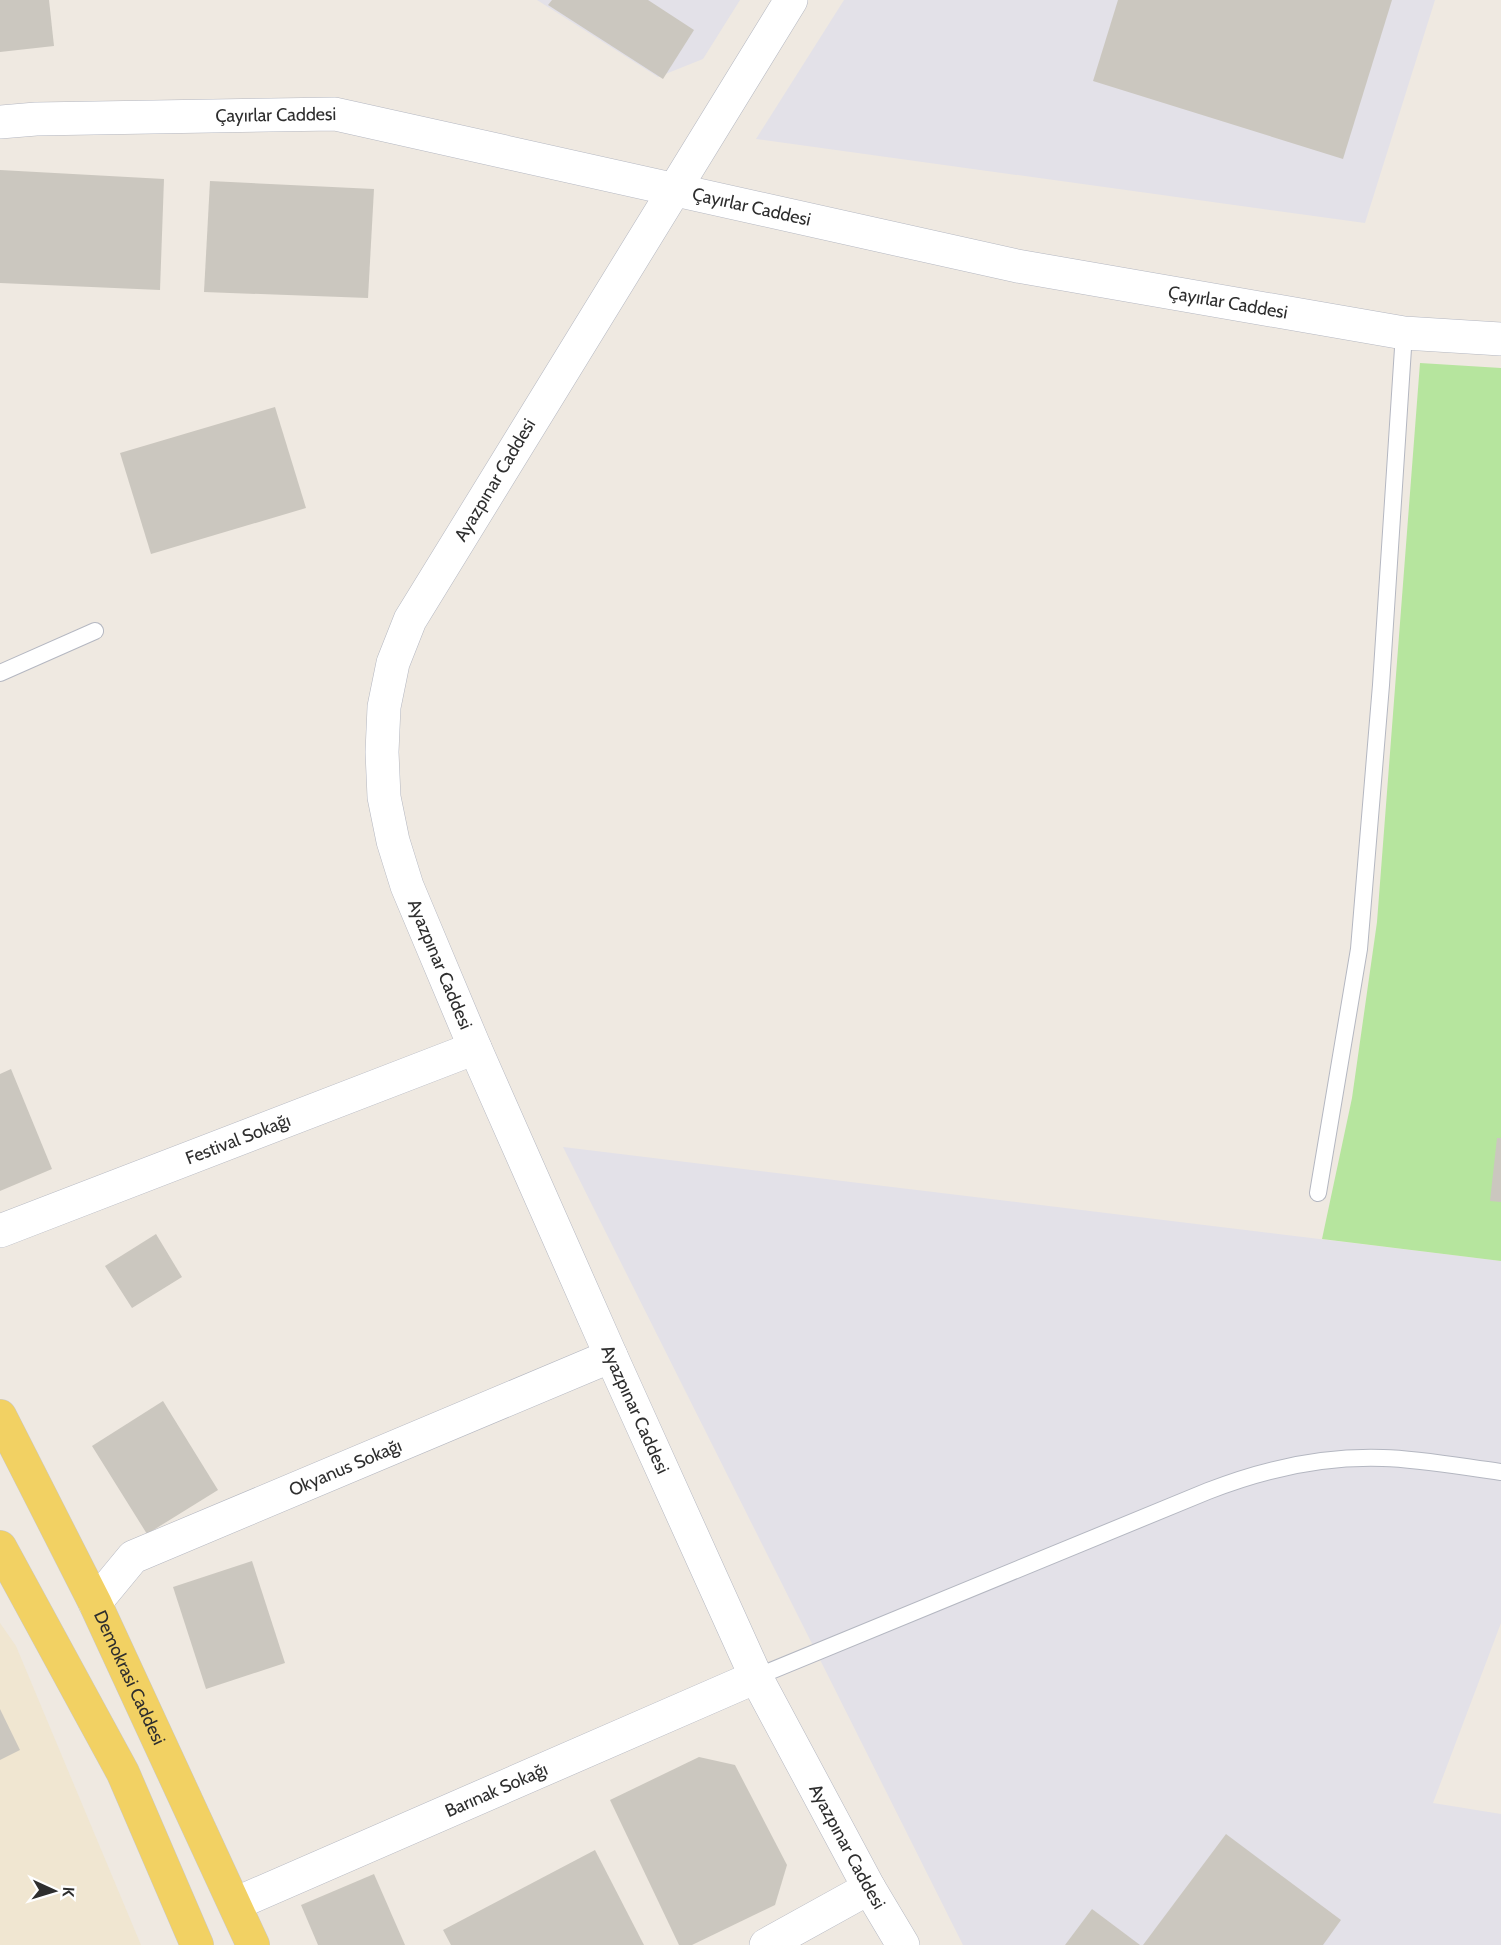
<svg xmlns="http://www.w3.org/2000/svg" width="1501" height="1945" font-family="Cabin,sans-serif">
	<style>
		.industrial { fill: #e3e1e8 }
		.education { fill: #f0e6d1 }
		.green { fill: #b6e59e }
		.building { fill: #cbc7bf }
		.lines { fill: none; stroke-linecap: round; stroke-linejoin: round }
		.lane-casing { stroke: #b4b7c1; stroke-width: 18 }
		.street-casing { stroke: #b4b7c1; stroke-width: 34 }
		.secondary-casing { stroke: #b4b7c1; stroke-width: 34 }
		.primary-casing { stroke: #c9c9c9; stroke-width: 34 }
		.lane { stroke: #fff; stroke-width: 16 }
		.street { stroke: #fff; stroke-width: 33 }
		.secondary { stroke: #fff; stroke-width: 33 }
		.primary { stroke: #f2d163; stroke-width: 33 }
		.labels { text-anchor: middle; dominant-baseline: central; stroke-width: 5; stroke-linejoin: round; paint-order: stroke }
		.street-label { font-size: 18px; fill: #2e2e2e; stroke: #fff }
	</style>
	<rect width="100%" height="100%" fill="#efe9e1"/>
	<!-- industrial -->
	<g class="industrial">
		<polygon points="537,0 740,0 703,59 658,77"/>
		<polygon points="844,0 1435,0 1365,223 756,139"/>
		<polygon points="563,1147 1501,1261 1501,1623 1433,1803 1501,1814 1501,1945 963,1945"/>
	</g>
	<!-- education -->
	<polygon class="education" points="0,1623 16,1646 141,1945 0,1945"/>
	<!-- green -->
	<polygon class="green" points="1420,363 1501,368 1501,1261 1322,1239 1352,1098 1377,922"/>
	<!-- building -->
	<g class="building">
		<polygon points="0,0 49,0 54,46 0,52"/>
		<polygon points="552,0 648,0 694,30 663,79 548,5"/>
		<polygon points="1118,0 1392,0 1343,159 1093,81"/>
		<polygon points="0,170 164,179 160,290 0,283"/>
		<polygon points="210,181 374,189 368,298 204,292"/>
		<polygon points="275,407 306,508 151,554 120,453"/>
		<polygon points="11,1069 52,1169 0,1191 0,1074"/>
		<polygon points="1497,1138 1501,1138 1501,1202 1490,1201"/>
		<polygon points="156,1234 182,1277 132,1308 105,1266"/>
		<polygon points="163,1401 218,1490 147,1534 92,1446"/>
		<polygon points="252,1561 285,1663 206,1689 173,1587"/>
		<polygon points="0,1709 20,1750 0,1760"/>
		<polygon points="699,1757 735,1765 787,1865 775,1905 692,1945 679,1945 610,1800"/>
		<polygon points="1226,1834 1341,1920 1323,1945 1143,1945"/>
		<polygon points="595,1850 644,1945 451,1945 443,1930"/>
		<polygon points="374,1874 405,1945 318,1945 301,1905"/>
		<polygon points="1092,1909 1140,1945 1065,1945"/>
	</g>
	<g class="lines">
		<!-- lane casing -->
		<g class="lane-casing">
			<g id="lane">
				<polyline points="0,673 95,631"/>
				<polyline points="1318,1193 1359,949 1381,685 1404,333"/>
				<path d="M756,1677L1208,1491C1264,1469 1322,1456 1383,1458C1421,1459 1463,1467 1501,1472"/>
			</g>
		</g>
		<!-- street casing -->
		<g class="street-casing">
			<g id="street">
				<path id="s1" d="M0,122L36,119L335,114L1017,266L1404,333L1501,339"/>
				<path id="s2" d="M0,1231L475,1048"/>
				<path id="s3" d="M95,1603L133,1557L611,1356"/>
				<path id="s4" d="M235,1904L756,1677"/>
				<polyline points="766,1945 869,1888"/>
			</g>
		</g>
		<!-- secondary casing -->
		<g class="secondary-casing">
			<g id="secondary">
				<path id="s5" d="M791,0L410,620L393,663L384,707L382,752L384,797L393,841L407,886L475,1048L611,1356L756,1677L869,1888L903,1945"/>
			</g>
		</g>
		<!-- primary casing -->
		<g class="primary-casing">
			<g id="primary">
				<path id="s6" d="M0,1416L95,1603L253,1945"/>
				<polyline points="0,1547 123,1773 197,1945"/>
			</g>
		</g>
		<!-- lane -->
		<use href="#lane" class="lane"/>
		<!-- street -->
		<use href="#street" class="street"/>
		<!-- secondary -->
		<use href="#secondary" class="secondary"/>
		<!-- primary -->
		<use href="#primary" class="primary"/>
	</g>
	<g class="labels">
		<!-- street labels -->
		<g class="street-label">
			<text stroke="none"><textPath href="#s1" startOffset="276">Çayırlar Caddesi</textPath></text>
			<text stroke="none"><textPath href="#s1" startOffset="762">Çayırlar Caddesi</textPath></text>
			<text stroke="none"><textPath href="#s1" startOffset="1248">Çayırlar Caddesi</textPath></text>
			<text transform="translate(495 480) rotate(-59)">Ayazpınar Caddesi</text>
			<text stroke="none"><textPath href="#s5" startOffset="1086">Ayazpınar Caddesi</textPath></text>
			<text stroke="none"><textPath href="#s2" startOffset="255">Festival Sokağı</textPath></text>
			<text stroke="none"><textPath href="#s5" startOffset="1572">Ayazpınar Caddesi</textPath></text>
			<text stroke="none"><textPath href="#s3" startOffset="290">Okyanus Sokağı</textPath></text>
			<text stroke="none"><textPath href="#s6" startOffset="292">Demokrasi Caddesi</textPath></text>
			<text stroke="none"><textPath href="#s4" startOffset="285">Barınak Sokağı</textPath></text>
			<text stroke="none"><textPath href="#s5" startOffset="2058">Ayazpınar Caddesi</textPath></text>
		</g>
	</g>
	<!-- north arrow -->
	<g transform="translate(54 1891) rotate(94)" stroke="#ffffff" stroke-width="4.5" paint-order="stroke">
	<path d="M0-4.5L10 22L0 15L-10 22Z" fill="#2e2e2e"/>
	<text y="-9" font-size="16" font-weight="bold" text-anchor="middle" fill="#2e2e2e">K</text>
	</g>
</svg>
